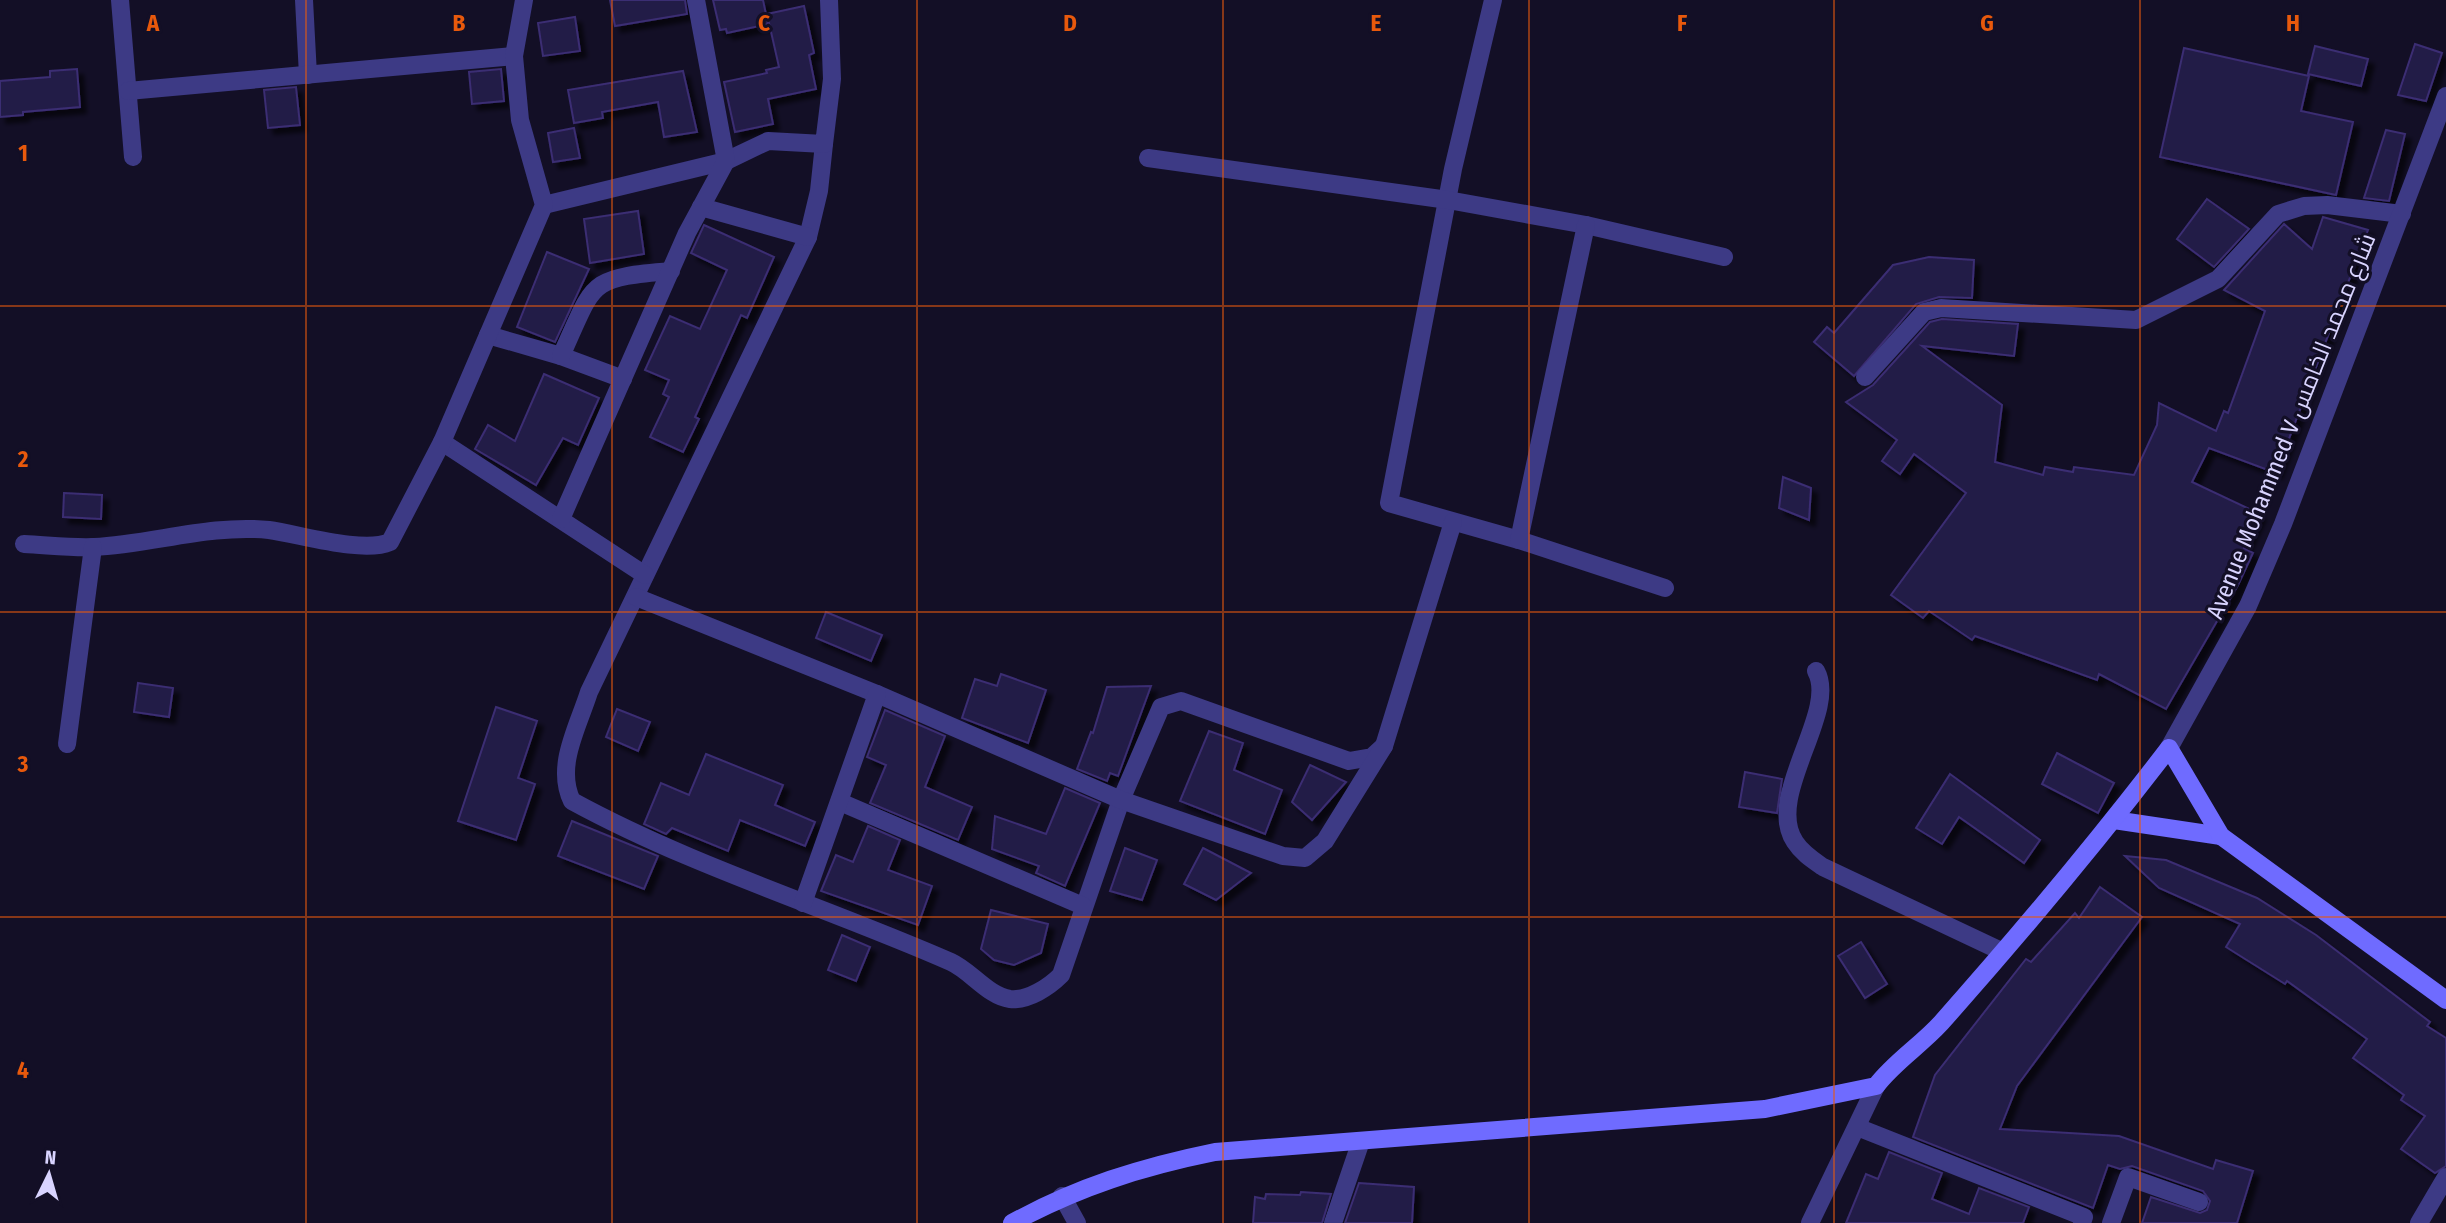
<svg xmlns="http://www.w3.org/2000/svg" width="2446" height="1223" font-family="'Fira Sans Condensed',Cairo,sans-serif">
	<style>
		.building { fill: #241b47; stroke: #3b2d73; stroke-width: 2; filter: url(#shadow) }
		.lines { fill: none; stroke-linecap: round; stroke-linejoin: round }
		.minor { stroke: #3d3a85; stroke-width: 18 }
		.tertiary { stroke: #3d3a85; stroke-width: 18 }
		.secondary { stroke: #6f6bff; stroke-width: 18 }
		.grid { fill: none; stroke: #e8590c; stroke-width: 2; stroke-opacity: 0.55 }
		.labels { text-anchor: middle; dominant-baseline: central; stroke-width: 6; stroke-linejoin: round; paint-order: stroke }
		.street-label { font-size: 24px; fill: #d9d4ff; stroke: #130f26 }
		.grid-label { font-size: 23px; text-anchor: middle; font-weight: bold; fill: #e8590c; stroke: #130f26; stroke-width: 6; stroke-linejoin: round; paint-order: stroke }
	</style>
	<defs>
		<filter id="shadow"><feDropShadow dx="6" dy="6" stdDeviation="2" flood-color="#0009"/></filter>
	</defs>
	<rect width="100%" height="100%" fill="#130f26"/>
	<!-- building -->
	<g class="building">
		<polygon points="610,0 685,0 687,14 615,26"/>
		<polygon points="713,0 763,0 768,24 727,33 726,29 720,30"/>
		<polygon points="804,6 814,53 809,55 816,89 768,99 773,124 735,132 724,82 767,73 766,70 779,67 767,14"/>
		<polygon points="575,17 580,51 543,56 538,23"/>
		<polygon points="2415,44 2442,53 2426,101 2398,95"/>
		<polygon points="2315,46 2368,59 2361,86 2308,74"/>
		<polygon points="2184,48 2309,76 2301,111 2353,122 2336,195 2160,157"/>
		<polygon points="77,69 80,107 23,112 23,115 0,117 0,81 50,77 50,71"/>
		<polygon points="501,69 504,101 472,104 469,72"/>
		<polygon points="683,71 697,132 664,137 658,102 602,112 603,118 574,123 568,90"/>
		<polygon points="296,87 300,125 268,128 264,90"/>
		<polygon points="574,128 580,158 553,162 548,133"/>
		<polygon points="2386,130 2405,134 2389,201 2364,198"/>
		<polygon points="2207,199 2249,229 2214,267 2177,239"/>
		<polygon points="638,211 644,254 590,263 584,219"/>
		<polygon points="2323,217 2368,230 2276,473 2209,448 2192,482 2260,514 2244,548 2253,553 2238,585 2166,709 2099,674 2097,680 1975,636 1972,640 1929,611 1923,618 1891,595 1966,493 1914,454 1900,474 1882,461 1897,440 1846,402 1873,385 1930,322 1942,319 2018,324 2014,356 1922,346 2002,405 1995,462 2043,475 2045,467 2073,472 2074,467 2134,475 2157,425 2159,403 2216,431 2224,411 2228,413 2265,311 2224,290 2284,224 2312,249"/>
		<polygon points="704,225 774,257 747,318 741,315 695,417 699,419 683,452 650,437 669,397 663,394 669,380 645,370 670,316 700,329 727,270 691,253"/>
		<polygon points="547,252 589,269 555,342 517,327"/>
		<polygon points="1929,257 1974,260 1972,298 1939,297 1916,304 1854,376 1814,342 1827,327 1834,333 1893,265"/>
		<polygon points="544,374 599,398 578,445 563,438 536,485 475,449 488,425 515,441"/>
		<polygon points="1783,477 1811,488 1809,520 1779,508"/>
		<polygon points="64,493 102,495 101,519 63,517"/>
		<polygon points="826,612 882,635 871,661 816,638"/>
		<polygon points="1001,674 1046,690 1028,743 962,718 975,679 997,686"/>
		<polygon points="138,683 173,688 169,717 134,712"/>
		<polygon points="1151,686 1118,776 1110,773 1107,781 1077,769 1091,732 1093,733 1107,687"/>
		<polygon points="496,707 537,721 518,778 535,784 516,840 458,821"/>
		<polygon points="617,709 650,722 638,751 606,737"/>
		<polygon points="885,710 945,736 925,787 972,807 958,840 870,803 886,765 867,757"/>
		<polygon points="1209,731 1243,743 1234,770 1282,790 1265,834 1180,801"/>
		<polygon points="2057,753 2114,783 2098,813 2042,784"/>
		<polygon points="706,754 783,785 775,805 815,822 805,846 740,820 728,851 672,828 666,834 644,824 661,783 689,795"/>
		<polygon points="1310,765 1346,782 1312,820 1292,802"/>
		<polygon points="1745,772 1782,779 1777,813 1739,807"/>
		<polygon points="1950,774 2040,840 2024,863 1959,817 1942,844 1916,828"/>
		<polygon points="1065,788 1100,803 1065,886 1036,873 1039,866 992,849 995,816 1046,834"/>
		<polygon points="572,821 658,856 644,889 558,856"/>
		<polygon points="868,826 900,840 888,870 932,886 918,925 821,891 836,855 853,862"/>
		<polygon points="1125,848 1157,860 1142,900 1110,891"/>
		<polygon points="1203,848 1251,873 1216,900 1184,884"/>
		<polygon points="2125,856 2166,860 2257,898 2316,935 2430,1022 2427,1026 2446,1038 2446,1166 2435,1173 2401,1149 2425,1116 2401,1100 2404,1095 2353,1058 2367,1039 2287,981 2285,984 2226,947 2240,924 2159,888"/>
		<polygon points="2100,887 2142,917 2017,1086 2000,1129 2119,1136 2213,1169 2216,1160 2253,1171 2237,1223 2142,1223 2151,1197 2200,1213 2207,1210 2210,1201 2203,1191 2132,1166 2120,1169 2108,1165 2093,1208 1913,1137 1935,1075 2026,959 2031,962 2075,913 2079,918"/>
		<polygon points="991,910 1048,924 1041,953 1014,965 994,960 981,949"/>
		<polygon points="842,935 870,947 856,981 828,970"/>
		<polygon points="1861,942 1887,984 1865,998 1838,956"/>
		<polygon points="1889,1152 1942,1173 1932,1199 1969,1214 1979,1188 2029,1207 2023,1223 1846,1223 1866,1174 1878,1179"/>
		<polygon points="1359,1183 1414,1187 1412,1223 1345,1223"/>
		<polygon points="1301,1192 1331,1194 1322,1223 1253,1223 1255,1197 1265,1199 1266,1194 1300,1195"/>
	</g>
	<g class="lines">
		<!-- minor -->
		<g class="minor">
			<polyline points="120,0 133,157"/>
			<polyline points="304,0 308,75"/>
			<polyline points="1493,0 1453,169 1389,503 1519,540 1665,588"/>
			<polyline points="128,91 514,56"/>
			<path d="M824,144L819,191L808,237L589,692C578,727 555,766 572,801C693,867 826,907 951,962C971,971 988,996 1010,999C1028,1001 1049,987 1061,975L1121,800L1161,707L1181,701L1349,761L1372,757L1384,746"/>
			<polyline points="1148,158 1448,200 1586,225 1724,257"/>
			<polyline points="544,205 726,161 768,141 824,144 832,79 829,0"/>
			<polyline points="701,207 808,237"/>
			<polyline points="488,335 561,356 623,379"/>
			<path d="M561,356C595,282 586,278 671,271"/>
			<polyline points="1865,377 1924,312 1941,308 2136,320 2218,279 2278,214 2304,206 2327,205 2402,214"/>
			<polyline points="442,442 645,575"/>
			<polyline points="561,519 687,233 726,161 696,0"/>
			<polyline points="1519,540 1586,225"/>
			<path d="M24,544C47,545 71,548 94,547C153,544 210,524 269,530C299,534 363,554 390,542L442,442L544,205L520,120L514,56L524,0"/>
			<polyline points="636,597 877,694 1121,800 1283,856 1305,858 1325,841 1384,746 1453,522"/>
			<path d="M1816,671C1839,712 1764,796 1795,842C1802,853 1813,860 1823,867L2003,952"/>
			<polyline points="67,744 93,547"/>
			<polyline points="840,802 1083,906"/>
			<polyline points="803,903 877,694"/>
			<polyline points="1857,1127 2084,1217 2082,1223"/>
			<polyline points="1062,1196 1077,1223"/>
			<polyline points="1333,1223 1361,1141"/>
			<polyline points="1810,1223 1876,1086"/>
			<polyline points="2111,1223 2128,1177 2199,1202"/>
			<polyline points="2419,1223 2446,1177"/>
		</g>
		<!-- tertiary -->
		<polyline class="tertiary" points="2169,748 2248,606 2283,524 2446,96"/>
		<!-- secondary -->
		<g class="secondary">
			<polyline points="2114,820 2221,836"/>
			<path d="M1012,1223C1078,1187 1141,1167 1215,1152L1765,1109L1876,1086C1894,1062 1920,1046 1941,1023C2020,934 2097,842 2169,748L2221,836L2446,1000"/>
		</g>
	</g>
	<!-- grid -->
	<path class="grid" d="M306,0V1223M612,0V1223M917,0V1223M1223,0V1223M1529,0V1223M1834,0V1223M2140,0V1223M0,306H2446M0,612H2446M0,917H2446"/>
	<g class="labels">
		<!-- street labels -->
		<g class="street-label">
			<text transform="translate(2291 426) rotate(-68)">Avenue Mohammed V شارع محمد الخامس</text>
		</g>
	</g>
	<g class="grid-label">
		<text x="153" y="31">A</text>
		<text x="459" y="31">B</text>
		<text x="764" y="31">C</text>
		<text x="1070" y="31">D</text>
		<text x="1376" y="31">E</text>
		<text x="1682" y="31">F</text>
		<text x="1987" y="31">G</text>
		<text x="2293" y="31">H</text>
		<text x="23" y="161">1</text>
		<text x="23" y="467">2</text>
		<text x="23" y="772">3</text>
		<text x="23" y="1078">4</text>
	</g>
	<!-- north arrow -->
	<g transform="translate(49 1174) rotate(5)" stroke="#130f26" stroke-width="5" paint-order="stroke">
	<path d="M0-5L12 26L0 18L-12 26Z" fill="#d9d4ff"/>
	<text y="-10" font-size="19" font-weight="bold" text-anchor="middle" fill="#d9d4ff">N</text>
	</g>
</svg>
